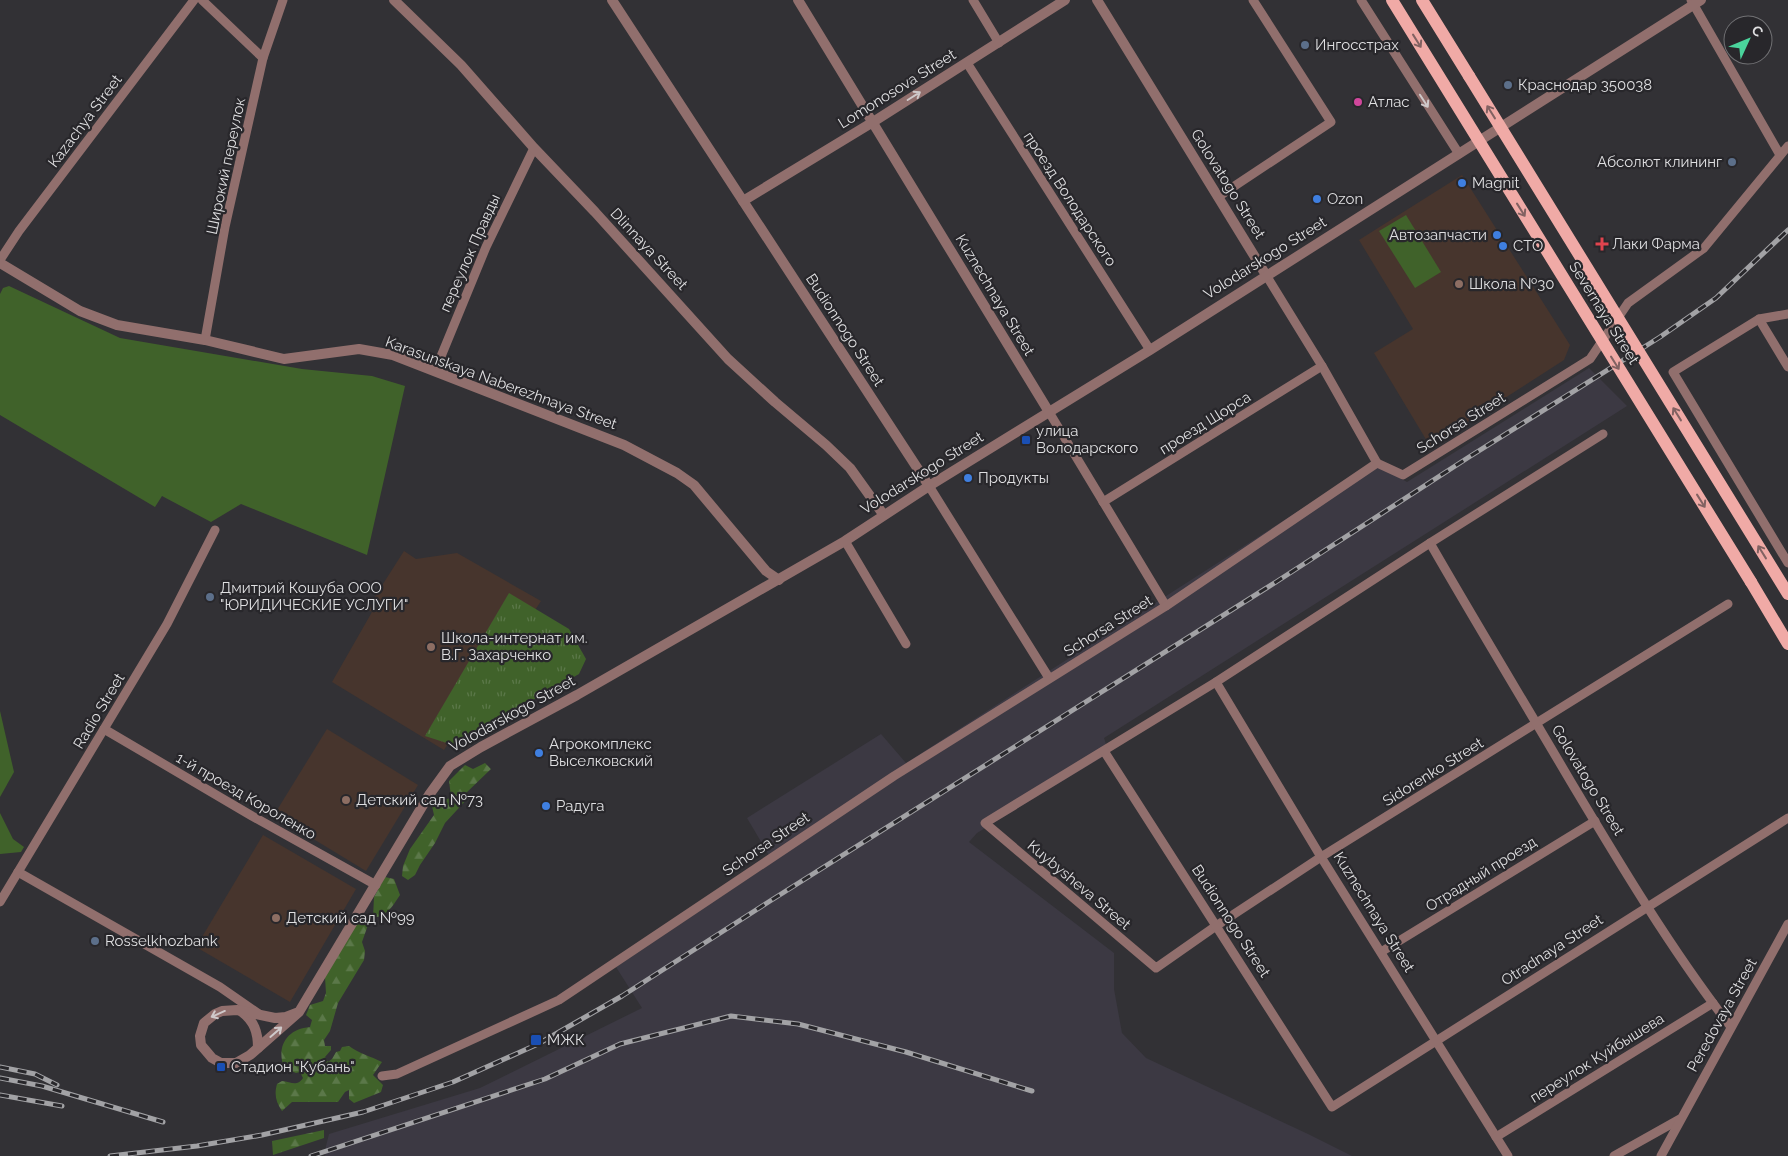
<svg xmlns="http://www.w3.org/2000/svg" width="1788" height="1156" font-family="Raleway,sans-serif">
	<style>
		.built { fill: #3c3943 }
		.education { fill: #47352d }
		.grass { fill: url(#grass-tufts) }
		.forest { fill: url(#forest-firs) }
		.garden { fill: #40622a }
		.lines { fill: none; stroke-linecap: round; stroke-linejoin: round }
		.minor { stroke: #916f6d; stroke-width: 9 }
		.tertiary { stroke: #916f6d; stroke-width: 10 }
		.primary { stroke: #f0aaa6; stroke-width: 12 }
		.rail-casing { stroke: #a2a2a5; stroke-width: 5 }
		.rail { stroke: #28272b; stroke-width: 3; stroke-dasharray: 9; stroke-linecap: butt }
		.primary-bridge { stroke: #f0aaa6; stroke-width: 12 }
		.oneway { stroke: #826262 }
		.oneway2 { stroke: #cfc9ca }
		.service-dot { fill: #5c6f8a; stroke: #28272b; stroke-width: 2 }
		.hotel-dot { fill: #d1479c; stroke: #28272b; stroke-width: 2 }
		.shop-dot { fill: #3f7fe0; stroke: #28272b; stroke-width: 2 }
		.health-dot { fill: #e0444e; stroke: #28272b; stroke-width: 2 }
		.education-dot { fill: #8d6e63; stroke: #28272b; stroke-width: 2 }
		.transit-dot { fill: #1a4fb4; stroke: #28272b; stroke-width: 2 }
		.labels { text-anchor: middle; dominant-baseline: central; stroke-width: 4.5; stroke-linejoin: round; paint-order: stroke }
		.poi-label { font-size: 15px; fill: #dfdfe1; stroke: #28272b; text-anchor: start }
		.street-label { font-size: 15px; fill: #dfdfe1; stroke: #28272b }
	</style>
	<defs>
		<pattern id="grass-tufts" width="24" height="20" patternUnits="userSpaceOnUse" patternTransform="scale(1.25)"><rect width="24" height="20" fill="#40622a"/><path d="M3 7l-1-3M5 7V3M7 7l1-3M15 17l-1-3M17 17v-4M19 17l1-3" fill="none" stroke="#5b7849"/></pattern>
		<pattern id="forest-firs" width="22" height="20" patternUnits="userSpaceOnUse" patternTransform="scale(1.25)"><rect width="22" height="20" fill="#40622a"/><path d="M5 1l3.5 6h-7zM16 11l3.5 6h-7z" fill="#5b7849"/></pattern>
	</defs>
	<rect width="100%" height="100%" fill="#323135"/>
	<!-- built -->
	<polygon class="built" points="1589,368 1627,406 1104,738 1109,753 977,833 969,842 1114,953 1114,989 1122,1033 1146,1058 1308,1134 1352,1156 325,1156 326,1146 329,1134 480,1088 642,1008 616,967 773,862 747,818 881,734 906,763 1373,463 1407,482"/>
	<!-- education -->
	<g class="education">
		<polygon points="1462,175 1570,345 1564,360 1430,446 1374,353 1413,329 1359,240"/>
		<polygon points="404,551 416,559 457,553 541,601 444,750 332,682 372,612 367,609"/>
		<polygon points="327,729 418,785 366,871 274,815"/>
		<polygon points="263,835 356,889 290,1002 196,947"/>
	</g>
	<!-- grass -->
	<polygon class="grass" points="509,593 569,629 586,659 579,674 453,745 425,736"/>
	<!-- forest -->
	<g class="forest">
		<polygon points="485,763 491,769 465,794 468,798 445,823 435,843 420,865 415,875 408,880 402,876 403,866 410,849 434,815 431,802 436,796 448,799 451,796 449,781 465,765 473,769"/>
		<path d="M385,877L394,879L400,895C392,907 388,915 373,918L374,897Z"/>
		<path d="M360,918L368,925L362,942L365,951L364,960L338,1003L330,1031L324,1040L325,1046H331V1050L325,1057L328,1062L332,1059L336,1052L340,1051L342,1047L349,1046C360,1054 370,1056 382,1062L373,1075L383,1085L381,1092L354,1103L349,1099V1090L345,1092L338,1102H292L282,1111C276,1102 274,1095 277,1084L282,1081C291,1082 297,1087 303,1078L300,1072L296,1073L284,1068C276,1046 287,1029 310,1027L312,1020L306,1015L310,1005L323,1001L326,993L325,977Z"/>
		<polygon points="324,1130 324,1138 273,1155 272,1141"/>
	</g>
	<!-- garden -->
	<g class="garden">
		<polygon points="1406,215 1441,272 1415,288 1379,231"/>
		<polygon points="9,286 120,338 302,369 372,376 405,386 367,555 241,504 211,522 162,496 155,507 0,415 0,294 3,288"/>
		<polygon points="0,711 14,772 0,797"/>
		<polygon points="0,813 13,839 24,847 21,852 0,854"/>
	</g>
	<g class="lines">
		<!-- minor -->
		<g class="minor">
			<polyline points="202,0 263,58"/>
			<polyline points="973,0 999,43"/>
			<polyline points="1361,0 1459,154"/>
			<polyline points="1691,0 1780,155"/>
			<polyline points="967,63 1150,350"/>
			<polyline points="1218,197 1331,122 1253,0"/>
			<polyline points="0,260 19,231 194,0"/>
			<polyline points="1266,275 1322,366 1377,463"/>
			<polyline points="1788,314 1759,319 1673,372 1788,563"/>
			<polyline points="1759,319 1788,367"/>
			<polyline points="205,340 225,227 263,58 283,0"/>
			<polyline points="435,371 486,247 534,148"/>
			<polyline points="1049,412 1166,606"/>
			<polyline points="1603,434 1430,543 1216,682 985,823 1156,968 1216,926 1321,857 1728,604"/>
			<polyline points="1377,463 1403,475 1590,359 1628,303 1704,248 1788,146"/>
			<polyline points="929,486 1049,678"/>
			<polyline points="1103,502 1322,366"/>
			<polyline points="845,541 906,644"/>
			<path d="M1430,543C1476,623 1524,702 1571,782C1620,864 1672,951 1731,1027"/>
			<polyline points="1216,682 1321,857 1508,1156"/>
			<polyline points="104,729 252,816 376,885"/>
			<polyline points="1104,751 1332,1107 1788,818"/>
			<polyline points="18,872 220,987 259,1014"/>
			<polyline points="0,902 167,624 215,530"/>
			<polyline points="1381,952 1595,821"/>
			<polyline points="382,1076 397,1074 559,1000 894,776 1166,606 1377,463"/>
			<polyline points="1496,1137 1713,1003"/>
			<polyline points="1614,1156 1680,1119"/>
			<polyline points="1661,1156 1788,924"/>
		</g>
		<!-- tertiary -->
		<g class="tertiary">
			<polyline points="394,0 461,65 534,148 595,212 728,359 775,402 826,445 850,468 883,514"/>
			<polyline points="612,0 929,486"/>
			<polyline points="798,0 1049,412"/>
			<polyline points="1097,0 1266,275"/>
			<polyline points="743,201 873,122 1065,0"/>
			<polyline points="0,263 80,311 117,325 205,340 284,359 359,349 393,355 624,445 677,473 694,485 766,571 779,580"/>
			<path d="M242,1012C254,1021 258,1032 258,1048"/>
			<polyline points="299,1012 286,1017 275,1018 237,1010 222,1011 215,1014 204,1023 200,1036 201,1045 212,1058 221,1063 236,1063 250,1055 299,1012 429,795 450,766 481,747 577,695 845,541 929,486 1150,350 1701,0"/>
		</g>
		<!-- primary -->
		<g class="primary">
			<polyline points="1422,0 1469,76"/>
			<polyline points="1751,582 1788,644"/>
		</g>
		<!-- rail casing -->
		<g class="rail-casing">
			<g id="rail">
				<polyline points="0,1067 35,1074 57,1085"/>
				<polyline points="0,1078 42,1086 163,1122"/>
				<polyline points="0,1095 62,1106"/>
				<polyline points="110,1156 197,1146 262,1135 363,1112 453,1082 538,1044 622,996 770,901 1276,582 1469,457 1660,337 1716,298 1788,230"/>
				<polyline points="311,1156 545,1079 620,1044 731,1016 798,1024 906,1052 1032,1091"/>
			</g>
		</g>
		<!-- rail -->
		<use href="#rail" class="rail"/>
		<!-- primary-bridge -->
		<g class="primary-bridge">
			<polyline points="1392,0 1751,582"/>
			<polyline points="1469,76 1788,594"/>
		</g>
	</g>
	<!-- one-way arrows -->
	<defs><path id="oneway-shaft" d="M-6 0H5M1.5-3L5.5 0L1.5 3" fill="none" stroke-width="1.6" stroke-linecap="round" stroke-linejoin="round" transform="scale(1.25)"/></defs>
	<g class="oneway">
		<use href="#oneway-shaft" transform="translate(1417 41) rotate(58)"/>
		<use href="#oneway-shaft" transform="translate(1491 112) rotate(-122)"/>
		<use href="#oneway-shaft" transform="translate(1521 210) rotate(58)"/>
		<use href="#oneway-shaft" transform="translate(1615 363) rotate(58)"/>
		<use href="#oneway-shaft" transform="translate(1677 414) rotate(-122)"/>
		<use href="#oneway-shaft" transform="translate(1701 501) rotate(58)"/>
		<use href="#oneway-shaft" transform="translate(1762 552) rotate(-122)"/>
	</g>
	<g class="oneway2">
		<use href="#oneway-shaft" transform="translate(914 96) rotate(-32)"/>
		<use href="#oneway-shaft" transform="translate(1424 101) rotate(57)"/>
		<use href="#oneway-shaft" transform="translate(218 1014) rotate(156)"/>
		<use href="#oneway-shaft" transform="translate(276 1032) rotate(-41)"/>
	</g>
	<!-- markers -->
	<g class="service-dot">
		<circle cx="1305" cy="45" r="5"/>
		<circle cx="1508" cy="85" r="5"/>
		<circle cx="1732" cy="162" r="5"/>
		<circle cx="210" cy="597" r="5"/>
		<circle cx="95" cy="941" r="5"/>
	</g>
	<circle class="hotel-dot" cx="1358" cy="102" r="5"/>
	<g class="shop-dot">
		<circle cx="1462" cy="183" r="5"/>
		<circle cx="1317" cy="199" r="5"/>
		<circle cx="1497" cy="235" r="5"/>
		<circle cx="1503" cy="246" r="5"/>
		<circle cx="968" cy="478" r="5"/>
		<circle cx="539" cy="753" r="5"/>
		<circle cx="546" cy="806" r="5"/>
	</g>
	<path class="health-dot" d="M1599.5 236.5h5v5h5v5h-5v5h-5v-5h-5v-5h5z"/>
	<g class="education-dot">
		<circle cx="1459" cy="284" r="5"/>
		<circle cx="431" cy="647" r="5"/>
		<circle cx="346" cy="800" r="5"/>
		<circle cx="276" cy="918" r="5"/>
	</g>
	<g class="transit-dot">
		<rect x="1021" y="435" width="10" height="10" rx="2.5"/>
		<rect x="530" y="1034" width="12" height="12" rx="2.5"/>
		<rect x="216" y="1062" width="10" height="10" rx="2.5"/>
	</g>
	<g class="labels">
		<!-- poi labels -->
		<g class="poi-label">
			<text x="1315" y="45">Ингосстрах</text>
			<text x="1518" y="85">Краснодар 350038</text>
			<text x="1368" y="102">Атлас</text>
			<text x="1722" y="162" text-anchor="end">Абсолют клининг</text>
			<text x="1472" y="183">Magnit</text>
			<text x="1327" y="199">Ozon</text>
			<text x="1487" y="235" text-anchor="end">Автозапчасти</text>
			<text x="1612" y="244">Лаки Фарма</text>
			<text x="1513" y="246">СТО</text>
			<text x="1469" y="284">Школа №30</text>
			<text x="1036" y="431">улица<tspan x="1036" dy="17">Володарского</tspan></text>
			<text x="978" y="478">Продукты</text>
			<text x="220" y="588">Дмитрий Кошуба ООО<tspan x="220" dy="17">"ЮРИДИЧЕСКИЕ УСЛУГИ"</tspan></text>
			<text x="441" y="638">Школа-интернат им.<tspan x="441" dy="17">В.Г. Захарченко</tspan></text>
			<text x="549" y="744">Агрокомплекс<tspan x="549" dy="17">Выселковский</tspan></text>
			<text x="356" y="800">Детский сад №73</text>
			<text x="556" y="806">Радуга</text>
			<text x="286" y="918">Детский сад №99</text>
			<text x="105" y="941">Rosselkhozbank</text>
			<text x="547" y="1040">МЖК</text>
			<text x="231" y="1067">Стадион "Кубань"</text>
		</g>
		<!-- street labels -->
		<g class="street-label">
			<text transform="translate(897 89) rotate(-32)">Lomonosova Street</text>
			<text transform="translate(85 121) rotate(-53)">Kazachya Street</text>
			<text transform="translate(226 166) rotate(-78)">Широкий переулок</text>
			<text transform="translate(1228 184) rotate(58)">Golovatogo Street</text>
			<text transform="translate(1070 199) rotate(57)">проезд Володарского</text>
			<text transform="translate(649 249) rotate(47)">Dlinnaya Street</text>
			<text transform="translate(470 253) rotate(-66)">переулок Правды</text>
			<text transform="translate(1265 258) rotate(-32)">Volodarskogo Street</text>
			<text transform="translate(995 295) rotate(59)">Kuznechnaya Street</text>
			<text transform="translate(1604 313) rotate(58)">Severnaya Street</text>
			<text transform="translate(845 330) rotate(57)">Budionnogo Street</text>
			<text transform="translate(501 383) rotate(20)">Karasunskaya Naberezhnaya Street</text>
			<text transform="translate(1205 423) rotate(-32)">проезд Щорса</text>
			<text transform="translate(1461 423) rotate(-32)">Schorsa Street</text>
			<text transform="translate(922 473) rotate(-32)">Volodarskogo Street</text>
			<text transform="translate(1108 626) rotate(-32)">Schorsa Street</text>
			<text transform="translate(99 711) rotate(-59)">Radio Street</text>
			<text transform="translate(512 714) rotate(-29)">Volodarskogo Street</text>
			<text transform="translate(1433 772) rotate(-32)">Sidorenko Street</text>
			<text transform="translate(1588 780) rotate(59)">Golovatogo Street</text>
			<text transform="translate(246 796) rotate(30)">1-й проезд Короленко</text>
			<text transform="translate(766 844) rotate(-34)">Schorsa Street</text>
			<text transform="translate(1481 874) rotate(-32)">Отрадный проезд</text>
			<text transform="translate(1079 885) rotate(40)">Kuybysheva Street</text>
			<text transform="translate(1374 912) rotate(58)">Kuznechnaya Street</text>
			<text transform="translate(1231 921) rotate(57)">Budionnogo Street</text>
			<text transform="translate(1552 950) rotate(-33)">Otradnaya Street</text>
			<text transform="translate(1722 1015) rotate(-61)">Peredovaya Street</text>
			<text transform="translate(1597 1058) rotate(-32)">переулок Куйбышева</text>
		</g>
	</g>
	<!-- north arrow -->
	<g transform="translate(1748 40) rotate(46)"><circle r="24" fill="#28272b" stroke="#717174"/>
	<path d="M0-4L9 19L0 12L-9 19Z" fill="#4ad49c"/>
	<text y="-8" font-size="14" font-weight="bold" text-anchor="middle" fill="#dfdfe1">С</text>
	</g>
</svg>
